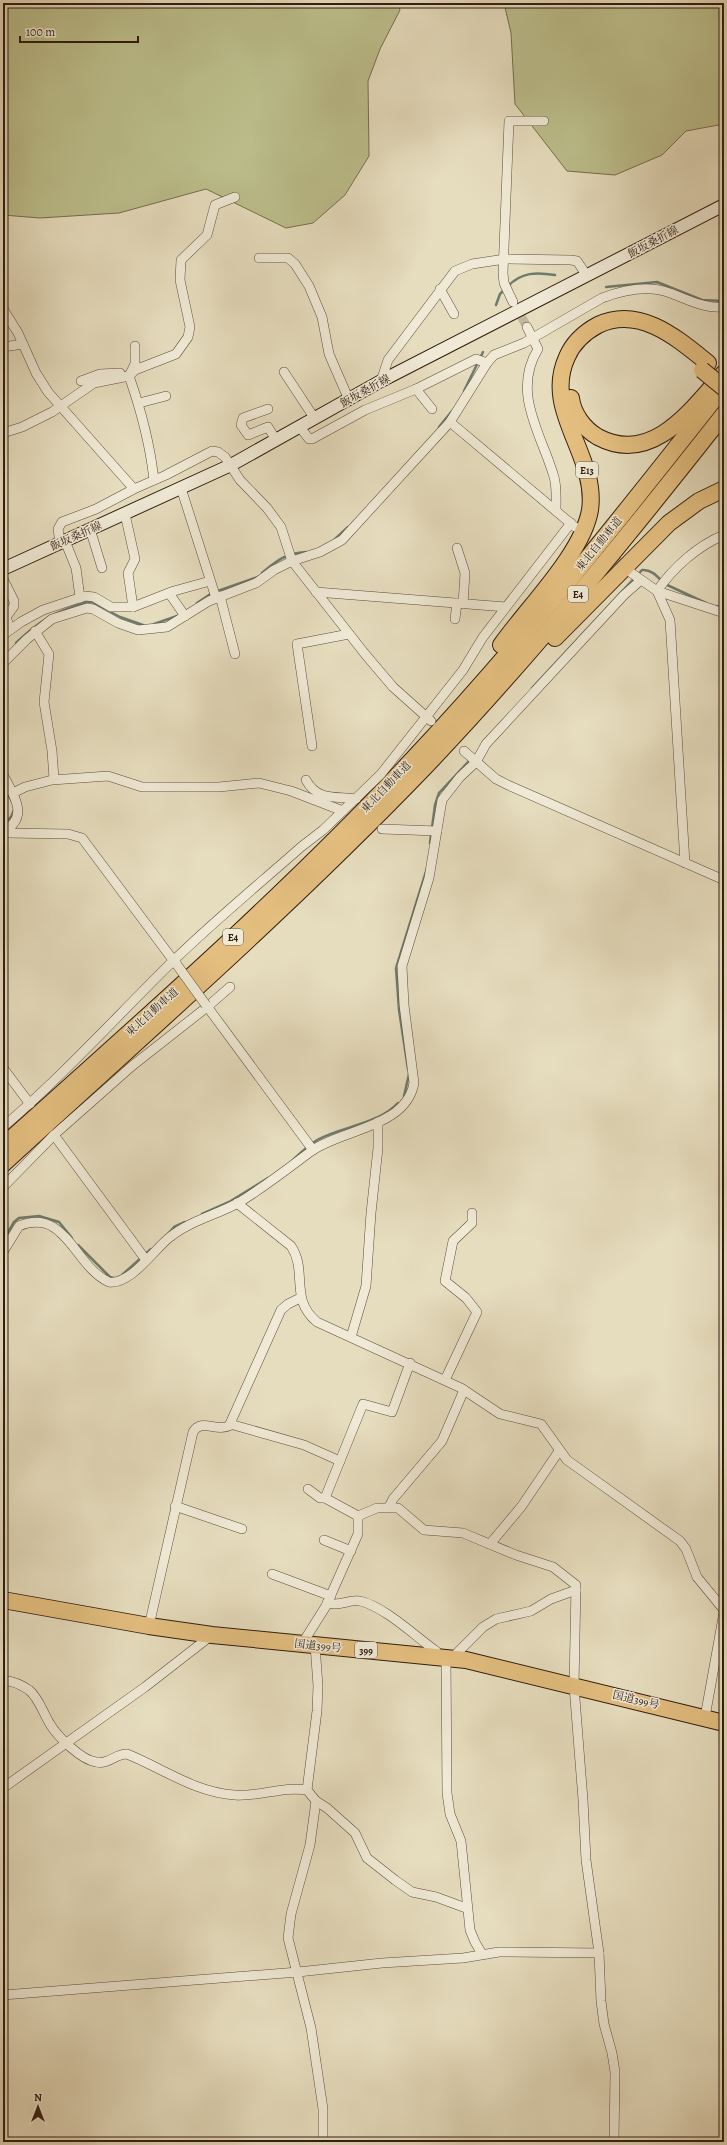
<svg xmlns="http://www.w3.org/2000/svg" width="727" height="2145" font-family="Alegreya,'Noto Serif JP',serif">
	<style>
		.green { fill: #bcbf8c; stroke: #766e4e }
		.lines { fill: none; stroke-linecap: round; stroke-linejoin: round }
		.stream { stroke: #6e7c6e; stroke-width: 2.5 }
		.street-tunnel { stroke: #c2b69b; stroke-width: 9; stroke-dasharray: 9 4.5; stroke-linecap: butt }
		.street-casing { stroke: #5e4c3c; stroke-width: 10 }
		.secondary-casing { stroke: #311c10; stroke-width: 14 }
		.highway-casing { stroke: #311c10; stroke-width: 18 }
		.street { stroke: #efe9d5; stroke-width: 9 }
		.secondary { stroke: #efe9d5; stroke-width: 12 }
		.highway { stroke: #e3be7f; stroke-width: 16 }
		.street-bridge-casing { stroke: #5e4c3c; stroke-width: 10; stroke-linecap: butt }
		.highway-bridge-casing { stroke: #311c10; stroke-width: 18; stroke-linecap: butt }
		.street-bridge { stroke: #efe9d5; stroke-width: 9 }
		.highway-bridge { stroke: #e3be7f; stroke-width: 16 }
		.labels { text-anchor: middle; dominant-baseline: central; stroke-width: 3; stroke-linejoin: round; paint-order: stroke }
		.shield { fill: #efe9d5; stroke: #6a5a4b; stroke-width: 1 }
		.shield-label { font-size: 10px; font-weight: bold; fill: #311c10 }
		.street-label { font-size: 11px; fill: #311c10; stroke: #efe9d5 }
	</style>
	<rect width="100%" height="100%" fill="#e6ddbe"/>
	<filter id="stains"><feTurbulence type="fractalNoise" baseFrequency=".005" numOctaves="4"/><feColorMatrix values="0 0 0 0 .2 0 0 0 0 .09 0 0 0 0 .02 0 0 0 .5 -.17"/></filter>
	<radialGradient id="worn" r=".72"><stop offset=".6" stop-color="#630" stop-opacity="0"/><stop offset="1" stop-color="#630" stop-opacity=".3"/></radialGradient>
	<!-- green -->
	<g class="green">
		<polygon points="3,3 398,3 400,10 380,49 368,81 369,156 345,195 313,223 286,228 206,189 119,213 40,218 3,215"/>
		<polygon points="504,3 724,3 724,124 686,131 662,155 615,175 567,171 515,104 511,33"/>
	</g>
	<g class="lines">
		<!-- stream -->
		<g class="stream">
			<path d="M508,286C522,272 536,272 555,275"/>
			<polyline points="606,287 657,282 702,300 724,301"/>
			<polyline points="496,305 500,294 504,290"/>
			<polyline points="464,391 483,352"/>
			<polyline points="439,427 452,411"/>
			<polyline points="334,540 348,527"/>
			<path d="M262,573C278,560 284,554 306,552"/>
			<polyline points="665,584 706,603"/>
			<polyline points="197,603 212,593 258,577"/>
			<polyline points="717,606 724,608"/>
			<polyline points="154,624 177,616"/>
			<path d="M16,643C41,619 55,612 87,602H92L120,617L143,625"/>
			<path d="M532,688L642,570C650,569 656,575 662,581"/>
			<polyline points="3,786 12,801"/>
			<polyline points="3,824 11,817 14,810"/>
			<polyline points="430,843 435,805 439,793 470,760"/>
			<polyline points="408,1069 399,1010 396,968 427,868"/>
			<polyline points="404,1096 409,1074"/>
			<path d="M293,1160C300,1153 308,1146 317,1140C342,1126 377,1125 398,1103"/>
			<polyline points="202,1214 229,1202 268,1178"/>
			<polyline points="168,1234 174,1227 185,1222"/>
			<polyline points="3,1241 14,1222 19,1218 39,1216 59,1222 72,1238"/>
			<polyline points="78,1245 110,1277 114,1278"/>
			<polyline points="122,1275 151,1249"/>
		</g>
		<!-- street-tunnel -->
		<g class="street-tunnel">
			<polyline points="515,305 527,327"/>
			<polyline points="580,531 627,569"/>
		</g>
		<!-- street casing -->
		<g class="street-casing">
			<g id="street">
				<polyline points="259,258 288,258 295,264 309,286 322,317 329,354 349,400"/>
				<polyline points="440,289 454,314"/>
				<polyline points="513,302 504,283 503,273 509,121 544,121"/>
				<polyline points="3,309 18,333 36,373 48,392 134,489"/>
				<path d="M527,327L538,349C511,393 542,435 554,477C557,487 556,500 556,510"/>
				<path d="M135,346V364L129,376C141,410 150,444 154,480"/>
				<polyline points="3,347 23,344"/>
				<polyline points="284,372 315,419"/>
				<polyline points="81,381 100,374 120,373"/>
				<polyline points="381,381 388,360 455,271 472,264 505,259 571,260 577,261 587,276"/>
				<polyline points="416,389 432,409"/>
				<polyline points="139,403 166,396"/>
				<polyline points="268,409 243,418 241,425 248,435 268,427 276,440"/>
				<polyline points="450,422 575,527"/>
				<polyline points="300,427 309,439 312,439 365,410 416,389 476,359 487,363"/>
				<polyline points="3,433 22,427 52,412 94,383 129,376 135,370 176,354 188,337 190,327 180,280 181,260 207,235 215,205 235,197"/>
				<polyline points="181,488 216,598"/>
				<polyline points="125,514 135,559 128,573 133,607"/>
				<polyline points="90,529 102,568"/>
				<path d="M724,535C697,546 673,568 657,591L724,613"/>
				<polyline points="65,541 76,568 80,598"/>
				<polyline points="60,543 58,529 62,522 96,509 134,489 166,475 212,451 218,452 225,457 240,480 267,508 281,527 292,561 365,654 393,687 431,721"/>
				<polyline points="457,548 465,573 463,604"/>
				<polyline points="630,572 657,591 670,620 685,863"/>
				<polyline points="3,579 14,601 14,606 6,617 10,629"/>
				<polyline points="316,592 506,607"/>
				<polyline points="169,593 185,616"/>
				<polyline points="220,596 235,654"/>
				<polyline points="455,619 457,603"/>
				<polyline points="35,631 49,654 44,702 52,751 54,779"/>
				<polyline points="3,635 21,622 43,610 85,596 94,597 111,607 133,607 174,591 210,581"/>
				<path d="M3,663L27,639L52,619L87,608L93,609L118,623L138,630L167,627L209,601L256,583L274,570L292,561L320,552L342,540L450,422L487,363L494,355L524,343L602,298C621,291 645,286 664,291C684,297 702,309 724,307"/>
				<polyline points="312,746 297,644 349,634"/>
				<polyline points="464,751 496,779 508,785 724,880"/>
				<path d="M3,775C14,795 30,817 3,832"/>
				<path d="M306,780C317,801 336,796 356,799"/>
				<polyline points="13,793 25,787 52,780 108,776 142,787 219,787 259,783 291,791 343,811"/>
				<polyline points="382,829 437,831"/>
				<polyline points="5,831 8,833 68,834 82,838 176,964"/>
				<polyline points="206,1005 313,1150"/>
				<polyline points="3,1068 30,1104"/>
				<path d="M3,1127C63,1076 116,1017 172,962C213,922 258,885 301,847L323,830L381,774L463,670L483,637L571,523"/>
				<polyline points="54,1135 146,1260"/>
				<polyline points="3,1187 54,1135 132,1066 207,1007 230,987"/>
				<path d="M237,1203L291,1246C308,1271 289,1299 317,1322L461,1388L500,1414L541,1424L567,1460L680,1541L686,1549L697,1577L724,1610"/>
				<path d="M3,1252L19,1226C66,1207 74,1266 109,1282C131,1285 154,1249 170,1237C190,1221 216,1215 238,1203C263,1188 286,1170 310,1152C341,1129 406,1128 414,1083L404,1005L402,966L429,878L442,800L460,777L476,762L486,744L624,595L641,580"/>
				<polyline points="351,1337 366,1286 371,1213 378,1148 378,1122"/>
				<polyline points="445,1380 477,1312 466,1298 445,1281 453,1241 472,1223 472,1213"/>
				<polyline points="230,1424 304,1445 340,1461"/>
				<polyline points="308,1489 320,1498 325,1498"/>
				<polyline points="175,1506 242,1529"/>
				<polyline points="389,1507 393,1499 442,1441 464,1390"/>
				<polyline points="358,1516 377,1508 398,1508 424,1530 463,1533 516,1555 553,1567 576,1585 574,1686 583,1800 586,1860 599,1953 601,2001 604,2024 612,2053 615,2072 614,2142"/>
				<polyline points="324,1540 351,1551"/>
				<polyline points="490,1544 521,1507 559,1451"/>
				<polyline points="272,1574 331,1596"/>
				<path d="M327,1603C342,1607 347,1599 360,1601C385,1607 415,1636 436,1651L438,1657"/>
				<path d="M149,1626L193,1432C201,1418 216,1432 229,1426L281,1310L288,1304L300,1298"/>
				<polyline points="302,1644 326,1606 358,1534 358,1516 325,1498 363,1404 392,1412 410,1363"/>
				<polyline points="446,1658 447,1793 450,1814 461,1841 470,1930 475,1942 482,1954"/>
				<polyline points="455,1659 457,1653 483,1627 496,1619 531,1611 551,1599 576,1590"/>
				<path d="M3,1680C11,1681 22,1685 29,1690C39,1698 43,1713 50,1724C57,1736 81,1760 96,1762C109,1765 116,1753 127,1754C162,1768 196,1793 235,1795C260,1797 282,1786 307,1790L316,1801L327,1808L355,1833L367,1858L395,1880L412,1892L436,1897L466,1908"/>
				<polyline points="705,1717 724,1612"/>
				<polyline points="3,1788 145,1687 212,1635"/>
				<polyline points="307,1790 317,1711 318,1686 315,1645"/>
				<polyline points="316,1801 310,1845 291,1914 288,1938 311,2028 323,2109 323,2142"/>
				<polyline points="3,1995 298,1972 382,1963 463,1958 499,1952 599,1953"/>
			</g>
		</g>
		<!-- secondary casing -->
		<g class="secondary-casing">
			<polyline id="secondary" points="3,569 231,465 381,381 724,205"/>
		</g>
		<!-- highway casing -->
		<g class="highway-casing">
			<g id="highway">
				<path d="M571,398C573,414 584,429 598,437C652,466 692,409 724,373"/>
				<polyline points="555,638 669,523 699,501 724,489"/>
				<path d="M501,645C527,608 583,553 590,510C598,455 542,411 567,357C573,343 585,332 598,325C640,305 678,339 708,363"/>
				<path d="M3,1146C143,1020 285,896 413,759C524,641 624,514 724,387"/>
				<path d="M3,1164C145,1034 289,908 423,769C530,657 628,536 724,414"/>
				<polyline points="3,1600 149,1626 212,1635 466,1660 724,1723"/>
			</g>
		</g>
		<!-- street -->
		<use href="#street" class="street"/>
		<!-- secondary -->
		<use href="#secondary" class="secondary"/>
		<!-- highway -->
		<use href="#highway" class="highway"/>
		<!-- street-bridge casing -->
		<g class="street-bridge-casing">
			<polyline id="street-bridge" points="177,965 206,1005"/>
		</g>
		<!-- highway-bridge casing -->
		<g class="highway-bridge-casing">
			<polyline id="highway-bridge" points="702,370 724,388"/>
		</g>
		<!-- street-bridge -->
		<use href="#street-bridge" class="street-bridge"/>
		<!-- highway-bridge -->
		<use href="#highway-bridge" class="highway-bridge"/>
	</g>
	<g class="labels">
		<!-- shield labels -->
		<g class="shield">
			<rect x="576" y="462" width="22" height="16" rx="3"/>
			<rect x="568" y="586" width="20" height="16" rx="3"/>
			<rect x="223" y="929" width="20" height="16" rx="3"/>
			<rect x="355" y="1642" width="22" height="16" rx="3"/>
		</g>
		<g class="shield-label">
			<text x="587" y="470">E13</text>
			<text x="578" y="594">E4</text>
			<text x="233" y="937">E4</text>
			<text x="366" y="1650">399</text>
		</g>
		<!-- street labels -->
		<g class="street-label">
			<text transform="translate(653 242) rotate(-28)">飯坂桑折線</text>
			<text transform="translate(365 391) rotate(-29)">飯坂桑折線</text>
			<text transform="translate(76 536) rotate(-24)">飯坂桑折線</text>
			<text transform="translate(599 544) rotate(-51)">東北自動車道</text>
			<text transform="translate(386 787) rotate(-46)">東北自動車道</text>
			<text transform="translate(152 1012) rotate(-42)">東北自動車道</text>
			<text transform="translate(318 1646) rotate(6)">国道399号</text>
			<text transform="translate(636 1700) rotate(13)">国道399号</text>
		</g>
	</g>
	<!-- margin -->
	<rect width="727" height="2145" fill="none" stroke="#e6ddbe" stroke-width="16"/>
	<rect x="4" y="4" width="719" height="2137" fill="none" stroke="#311c10" stroke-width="2"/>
	<rect x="8" y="8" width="711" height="2129" fill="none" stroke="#311c10"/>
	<!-- north arrow -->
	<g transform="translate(38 2107)" stroke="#efe9d5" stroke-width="3" paint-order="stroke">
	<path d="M0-3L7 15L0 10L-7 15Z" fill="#311c10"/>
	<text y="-6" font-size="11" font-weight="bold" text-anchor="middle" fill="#311c10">N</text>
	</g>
	<!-- scale -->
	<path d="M20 36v6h118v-6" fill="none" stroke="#311c10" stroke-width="2"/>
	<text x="26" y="36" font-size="12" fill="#311c10" stroke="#efe9d5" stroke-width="3" paint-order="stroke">100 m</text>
	<rect width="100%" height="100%" filter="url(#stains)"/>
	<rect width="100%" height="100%" fill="url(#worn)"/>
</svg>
